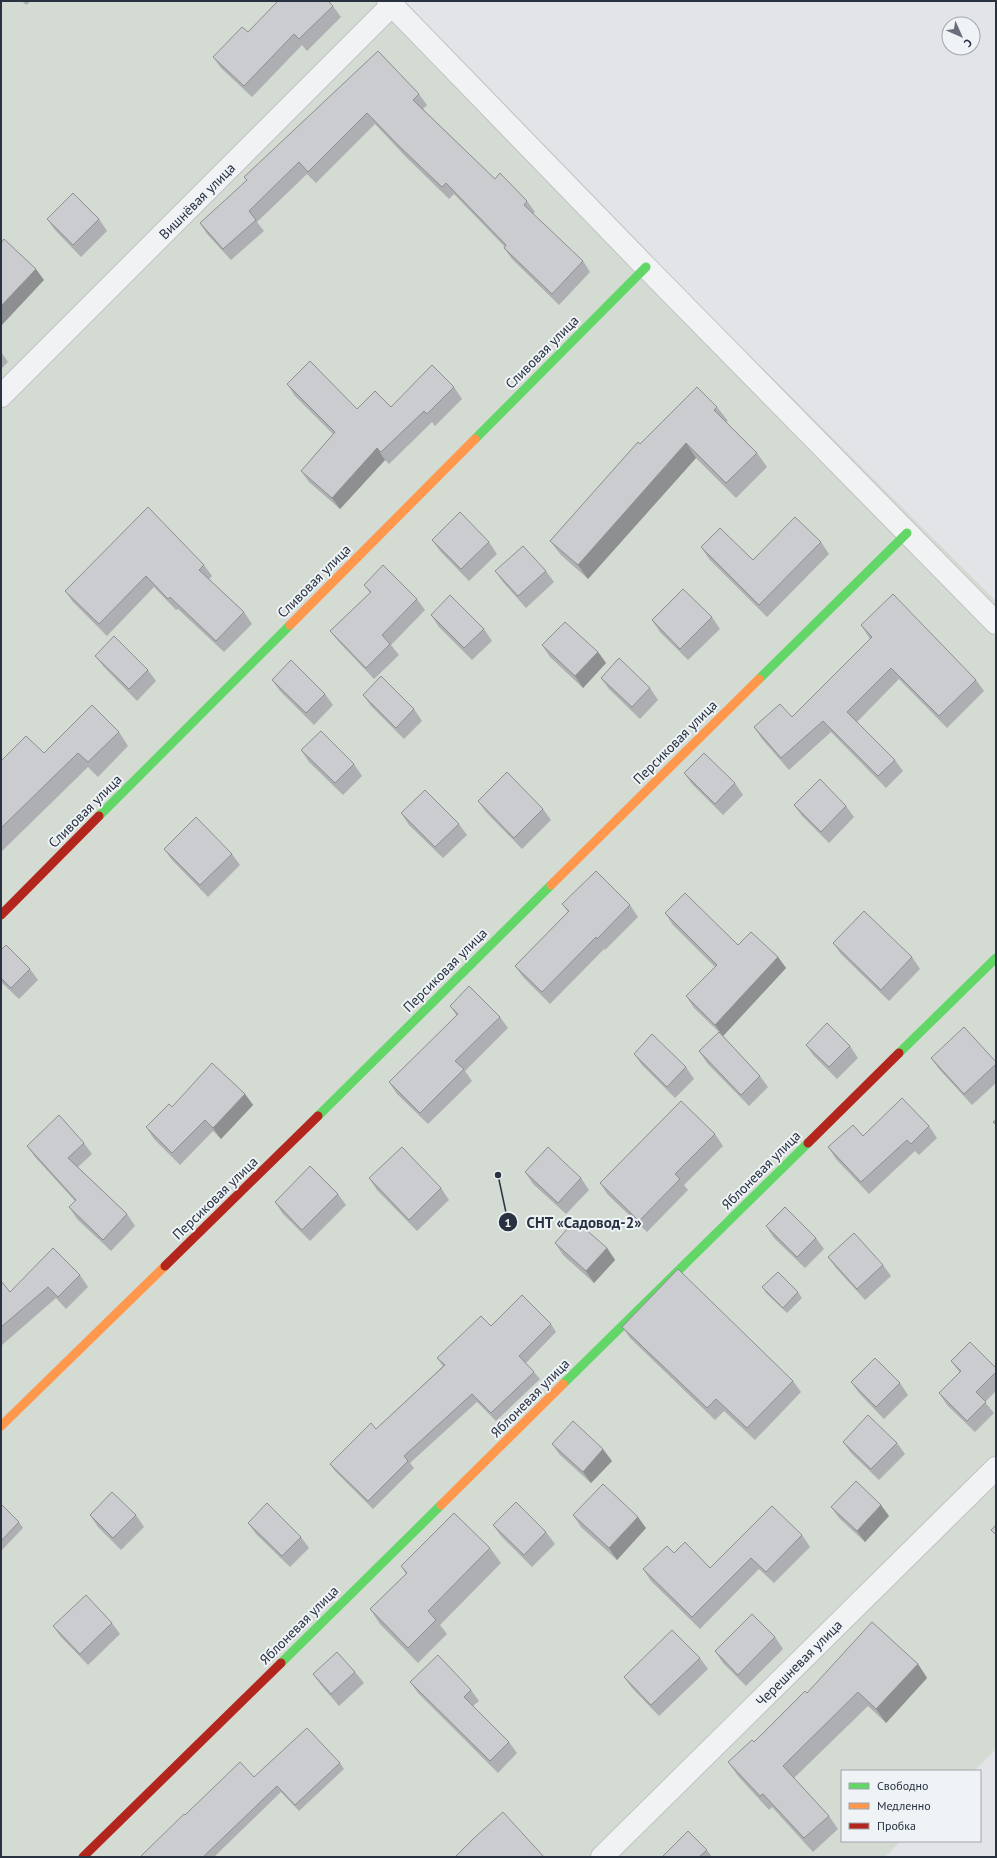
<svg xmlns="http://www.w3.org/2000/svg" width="997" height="1858" font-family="'PT Sans',sans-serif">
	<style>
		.garden { fill: #d3dbd2 }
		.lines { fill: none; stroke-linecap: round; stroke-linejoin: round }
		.street-casing { stroke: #c0c2c5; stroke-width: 24 }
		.street { stroke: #f1f2f4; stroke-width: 22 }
		.fast { stroke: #63d668; stroke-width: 9 }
		.slow { stroke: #ff974d; stroke-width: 9 }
		.jam { stroke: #b3261e; stroke-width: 9 }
		.wall { fill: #aeafb2 }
		.shaded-wall { fill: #8d8f91 }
		.building { fill: #cacccf; stroke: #8d8f91 }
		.labels { text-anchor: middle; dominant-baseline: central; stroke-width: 4; stroke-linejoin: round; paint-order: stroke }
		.street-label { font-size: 14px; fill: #283241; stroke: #eff3f6 }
		.leader { fill: none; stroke: #283241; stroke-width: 1.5 }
		.callout-dot { fill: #283241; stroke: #eff3f6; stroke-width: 1.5 }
		.mark-label { font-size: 12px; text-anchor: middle; font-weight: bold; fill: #fff }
		.callout-label { font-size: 15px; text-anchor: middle; font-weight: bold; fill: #283241; stroke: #eff3f6; stroke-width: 4; stroke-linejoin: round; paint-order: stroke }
	</style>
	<rect width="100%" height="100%" fill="#e2e4e7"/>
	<!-- garden -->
	<polygon class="garden" points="1,1 395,1 996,601 996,1749 974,1771 842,1771 842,1841 901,1841 885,1857 1,1857"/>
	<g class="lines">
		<!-- street casing -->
		<g class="street-casing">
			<g id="street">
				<polyline points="388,1 646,267 996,623"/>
				<polyline points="1,396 392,5"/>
				<polyline points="602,1857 996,1468"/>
			</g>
		</g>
		<!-- street -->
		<use href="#street" class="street"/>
		<!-- fast -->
		<g class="fast">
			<polyline points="475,439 646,267"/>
			<polyline points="759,679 907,533"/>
			<polyline points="99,816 290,625"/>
			<polyline points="899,1053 996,958"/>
			<polyline points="318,1116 551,885"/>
			<polyline points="563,1384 808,1143"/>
			<polyline points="281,1663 441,1505"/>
		</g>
		<!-- slow -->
		<g class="slow">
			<polyline points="290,625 475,439"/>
			<polyline points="551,885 759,679"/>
			<polyline points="1,1426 165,1266"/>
			<polyline points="441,1505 563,1384"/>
		</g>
		<!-- jam -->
		<g class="jam">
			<polyline points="1,915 99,816"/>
			<polyline points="808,1143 899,1053"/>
			<polyline points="165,1266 318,1116"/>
			<polyline points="83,1857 281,1663"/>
		</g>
	</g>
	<!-- wall -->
	<g class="wall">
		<polygon points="22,1 31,1 26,5"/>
		<polygon points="333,6 341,17 307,51 302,45 252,97 221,68 213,57 248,32"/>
		<polygon points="378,51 419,94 427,105 423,109 495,179 527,201 535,212 533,214 583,261 590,272 559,305 512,259 504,248 505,247 454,194 449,199 406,157 375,124 316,183 307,174 257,222 264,231 231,260 207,234 200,223 247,181 244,177"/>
		<polygon points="47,219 99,219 107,231 81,257 55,230"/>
		<polygon points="1,352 8,362 1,369"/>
		<polygon points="287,384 357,409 391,407 454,387 462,399 435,426 432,422 389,464 385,460 340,509 309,482 301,471 333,434 295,396"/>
		<polygon points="717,407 728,421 726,422 757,453 767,467 736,498 696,458 588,579 561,555 550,541 640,444"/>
		<polygon points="432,540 489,542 497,554 469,581 440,551"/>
		<polygon points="821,542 829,554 767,617 709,559 701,547 753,560"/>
		<polygon points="204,565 212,576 209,579 244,612 252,624 224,652 178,609 176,610 154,587 107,636 73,602 65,591"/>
		<polygon points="495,571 546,571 554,582 526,608 503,582"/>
		<polygon points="364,585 417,599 425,610 391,645 399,655 374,679 339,642 330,631 370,593"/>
		<polygon points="431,615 484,629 492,641 472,660 439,627"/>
		<polygon points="712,617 720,629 688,660 660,632 652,620"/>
		<polygon points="861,625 976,680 984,691 947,728 899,679 857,722 895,760 903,771 886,788 831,732 789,770 762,739 754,727 792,717 870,639"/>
		<polygon points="542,645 598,652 606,663 583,688 550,657"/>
		<polygon points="95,656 148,670 156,681 137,701 104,667"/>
		<polygon points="601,678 650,688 658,700 640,719 609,689"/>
		<polygon points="272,680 325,694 333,705 314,725 280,691"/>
		<polygon points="363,695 414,709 422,721 404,739 371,706"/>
		<polygon points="119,732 128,746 98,777 88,767 1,852 1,761 44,753"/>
		<polygon points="301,750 354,764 362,776 343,795 309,762"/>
		<polygon points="684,773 735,783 743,795 723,815 692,784"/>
		<polygon points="478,801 543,809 551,820 522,849 486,812"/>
		<polygon points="794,805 846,806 854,817 829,843 802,816"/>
		<polygon points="401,813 459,824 467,835 443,858 409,825"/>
		<polygon points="164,849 232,854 240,865 208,897 172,860"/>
		<polygon points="562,904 630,905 638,917 605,950 604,949 550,1004 523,977 515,966 568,912"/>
		<polygon points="665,913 738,945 778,957 786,968 723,1036 760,1076 768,1087 749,1106 707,1063 699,1051 719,1032 694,1008 686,996 715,967 673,925"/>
		<polygon points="833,943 912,957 920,969 889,1001 841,954"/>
		<polygon points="1,950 30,969 38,980 19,999 1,982"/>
		<polygon points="450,1006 500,1017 508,1028 465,1071 472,1081 428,1124 397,1094 389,1082 457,1016"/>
		<polygon points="806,1045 850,1046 858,1058 837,1079 814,1056"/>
		<polygon points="634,1054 686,1067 694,1079 675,1098 642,1065"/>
		<polygon points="931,1058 996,1062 996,1083 972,1105 939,1069"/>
		<polygon points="245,1094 253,1105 221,1139 213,1131 180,1165 154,1139 146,1127 172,1107"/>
		<polygon points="929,1126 937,1138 919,1155 915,1151 869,1194 836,1159 828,1147 863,1136"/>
		<polygon points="715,1134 723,1146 684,1185 688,1190 647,1232 608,1195 600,1183"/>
		<polygon points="84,1143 92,1154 78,1167 127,1214 135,1226 111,1251 77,1219 69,1207 75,1201 35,1157 27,1146"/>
		<polygon points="525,1172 581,1178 589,1190 566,1214 533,1184"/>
		<polygon points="369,1178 441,1188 449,1200 417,1231 377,1190"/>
		<polygon points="338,1194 346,1205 310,1241 283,1214 275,1202"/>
		<polygon points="766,1226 816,1238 824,1249 805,1268 774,1238"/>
		<polygon points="555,1243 607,1248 615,1260 594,1283 563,1255"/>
		<polygon points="828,1257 883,1265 891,1276 865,1300 836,1268"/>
		<polygon points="80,1275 88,1287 66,1309 56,1298 2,1345 1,1344 1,1281 10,1292"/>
		<polygon points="762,1287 798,1292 802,1298 787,1313 766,1293"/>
		<polygon points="551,1324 556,1332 526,1363 534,1372 540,1379 496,1421 477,1402 410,1463 414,1468 373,1509 335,1471 330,1464 376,1429 443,1366 437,1358 491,1326"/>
		<polygon points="622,1327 793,1381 801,1392 755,1440 724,1411 715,1420 630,1338"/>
		<polygon points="951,1361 996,1368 996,1391 985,1402 994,1413 975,1432 947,1405 939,1393 960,1373"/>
		<polygon points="851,1382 900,1383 908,1395 884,1419 859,1393"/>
		<polygon points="843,1442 897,1443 905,1454 879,1480 851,1453"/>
		<polygon points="552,1444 612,1461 591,1483 560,1455"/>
		<polygon points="1,1504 19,1522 23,1528 1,1551"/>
		<polygon points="831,1507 889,1516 865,1542 839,1518"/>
		<polygon points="90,1515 136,1515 144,1527 121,1550 98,1527"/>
		<polygon points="573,1515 646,1528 617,1560 581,1527"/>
		<polygon points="248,1523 301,1537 309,1548 290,1567 256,1534"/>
		<polygon points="493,1525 546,1532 555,1544 532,1567 501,1536"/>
		<polygon points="802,1535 810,1547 774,1583 759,1569 700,1629 651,1581 643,1569 674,1553 710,1568"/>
		<polygon points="490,1548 501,1563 440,1625 447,1634 418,1663 380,1624 370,1609 406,1574 401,1566"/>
		<polygon points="112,1623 120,1634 88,1665 61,1637 53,1626"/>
		<polygon points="775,1637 783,1649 746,1686 723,1663 715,1651"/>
		<polygon points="700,1658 708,1669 659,1716 632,1688 624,1677"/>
		<polygon points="918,1664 927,1678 886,1723 868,1706 794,1778 829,1816 838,1829 813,1852 772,1807 769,1810 738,1776 728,1762 754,1742 807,1693"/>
		<polygon points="355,1672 364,1683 339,1706 321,1685 313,1674"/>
		<polygon points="410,1682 471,1690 479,1701 473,1706 509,1742 517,1753 498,1773 418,1693"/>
		<polygon points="340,1763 344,1769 299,1811 281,1792 214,1857 140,1857 254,1777"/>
		<polygon points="707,1850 712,1857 662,1857"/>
	</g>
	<!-- shaded-wall -->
	<g class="shaded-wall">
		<polygon points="36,269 44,280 1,326 1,306"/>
		<polygon points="686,443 696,458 588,579 578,565"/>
		<polygon points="377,448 385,460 340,509 332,498"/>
		<polygon points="598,652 606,663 583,688 575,676"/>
		<polygon points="778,957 786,968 723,1036 715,1025"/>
		<polygon points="245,1094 253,1105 221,1139 213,1128"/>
		<polygon points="607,1248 615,1260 594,1283 586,1271"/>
		<polygon points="603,1449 612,1461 591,1483 583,1472"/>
		<polygon points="881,1505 889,1516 865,1542 857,1531"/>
		<polygon points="638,1517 646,1528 617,1560 609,1548"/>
		<polygon points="918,1664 927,1678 886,1723 876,1709"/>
	</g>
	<!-- building -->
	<g class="building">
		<polygon points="278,1 328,1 333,6 299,39 294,34 244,86 213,57 242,27 248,32"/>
		<polygon points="378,51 419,94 413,100 495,179 500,173 527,201 524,205 583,261 552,294 504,248 506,245 446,183 442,187 399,146 367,113 308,172 299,162 249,211 256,220 223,249 200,223 247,180 244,177"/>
		<polygon points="73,193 99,219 73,245 47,219"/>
		<polygon points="4,239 36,269 1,306 1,243"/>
		<polygon points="310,361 357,409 375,391 391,407 432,365 454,387 427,414 424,411 381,452 377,448 332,498 301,471 335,432 287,384"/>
		<polygon points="697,387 717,407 714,410 757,453 726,483 686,443 578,565 550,541 638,442 640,444"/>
		<polygon points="148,507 204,565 199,570 244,612 216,641 170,597 168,599 146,576 99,624 65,591"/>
		<polygon points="460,512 489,542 461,569 432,540"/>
		<polygon points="795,517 821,542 759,605 701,547 720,528 753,560"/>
		<polygon points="523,546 546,571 518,596 495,571"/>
		<polygon points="383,565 417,599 382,635 390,644 366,668 330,631 371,592 364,585"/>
		<polygon points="683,589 712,617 680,649 652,620"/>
		<polygon points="893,594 976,680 939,716 891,668 847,712 895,760 878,776 823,721 781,758 754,727 780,704 792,717 872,637 861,625"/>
		<polygon points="450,595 484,629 464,648 431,615"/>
		<polygon points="565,622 598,652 575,676 542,645"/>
		<polygon points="114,636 148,670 129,689 95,656"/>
		<polygon points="619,658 650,688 632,707 601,678"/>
		<polygon points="291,660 325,694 306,713 272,680"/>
		<polygon points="381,676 414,709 396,728 363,695"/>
		<polygon points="92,705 119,732 88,762 78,753 1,828 1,761 26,736 44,753"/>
		<polygon points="321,731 354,764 335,783 301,750"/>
		<polygon points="704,753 735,783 715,804 684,773"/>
		<polygon points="507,772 543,809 514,838 478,801"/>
		<polygon points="820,779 846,806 821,832 794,805"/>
		<polygon points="425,790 459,824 435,847 401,813"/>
		<polygon points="196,817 232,854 200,885 164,849"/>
		<polygon points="596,871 630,905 597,939 596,937 542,992 515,966 569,911 562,904"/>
		<polygon points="685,893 738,945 751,932 778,957 715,1025 686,996 717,965 665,913"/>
		<polygon points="864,911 912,957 881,990 833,943"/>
		<polygon points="6,945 30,969 11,988 1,978 1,950"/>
		<polygon points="469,986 500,1017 455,1061 464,1069 420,1113 389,1082 458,1014 450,1006"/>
		<polygon points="827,1023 850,1046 829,1067 806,1045"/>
		<polygon points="964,1027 996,1062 996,1064 964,1094 931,1058"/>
		<polygon points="719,1032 760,1076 741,1095 699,1051"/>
		<polygon points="652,1034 686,1067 667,1087 634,1054"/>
		<polygon points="212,1063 245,1094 213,1128 205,1120 172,1153 146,1127 169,1104 172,1107"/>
		<polygon points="902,1098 929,1126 911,1144 907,1140 861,1182 828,1147 853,1125 863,1136"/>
		<polygon points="681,1101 715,1134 675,1174 680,1179 639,1221 600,1183"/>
		<polygon points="59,1115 84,1143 68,1158 127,1214 103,1240 69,1207 76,1200 27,1146"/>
		<polygon points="996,1120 996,1125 993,1122"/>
		<polygon points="402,1147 441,1188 409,1220 369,1178"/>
		<polygon points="548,1147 581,1178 558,1203 525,1172"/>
		<polygon points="310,1166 338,1194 302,1230 275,1202"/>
		<polygon points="785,1207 816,1238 797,1257 766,1226"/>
		<polygon points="575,1220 607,1248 586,1271 555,1243"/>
		<polygon points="854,1233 883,1265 857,1289 828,1257"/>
		<polygon points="53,1248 80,1275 58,1297 48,1287 1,1327 1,1281 10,1292"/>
		<polygon points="678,1269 793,1381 747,1428 716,1399 707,1408 622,1327"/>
		<polygon points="778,1272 798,1292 783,1308 762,1287"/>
		<polygon points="522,1295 551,1324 519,1356 534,1372 491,1413 472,1394 404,1456 408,1461 368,1501 330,1464 371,1423 376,1429 445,1365 437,1358 481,1316 491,1326"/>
		<polygon points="970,1342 996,1368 996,1372 976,1392 986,1402 967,1421 939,1393 961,1371 951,1361"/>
		<polygon points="875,1358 900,1383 876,1407 851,1382"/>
		<polygon points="868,1415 897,1443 871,1469 843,1442"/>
		<polygon points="573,1421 603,1449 583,1472 552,1444"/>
		<polygon points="856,1481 881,1505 857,1531 831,1507"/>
		<polygon points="603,1484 638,1517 609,1548 573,1515"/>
		<polygon points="112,1492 136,1515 113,1538 90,1515"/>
		<polygon points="516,1502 546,1532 524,1555 493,1525"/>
		<polygon points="267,1503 301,1537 282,1556 248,1523"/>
		<polygon points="1,1504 19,1522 1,1541"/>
		<polygon points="772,1506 802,1535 766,1572 751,1558 692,1617 643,1569 667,1546 674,1553 685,1542 710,1568"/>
		<polygon points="454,1513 490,1548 428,1611 436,1620 408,1648 370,1609 407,1573 401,1566"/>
		<polygon points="996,1525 996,1535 991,1530"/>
		<polygon points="86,1595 112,1623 80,1654 53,1626"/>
		<polygon points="752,1614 775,1637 738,1675 715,1651"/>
		<polygon points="872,1622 918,1664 876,1709 858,1692 783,1766 829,1816 804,1838 763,1794 760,1796 728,1762 752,1740 754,1742 805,1691 807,1693"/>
		<polygon points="672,1630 700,1658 651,1705 624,1677"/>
		<polygon points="337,1652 355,1672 331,1694 313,1674"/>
		<polygon points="438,1655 471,1690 464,1697 509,1742 490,1761 410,1682"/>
		<polygon points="307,1728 340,1763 295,1805 277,1786 203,1857 140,1857 184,1814 185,1815 240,1762 254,1777"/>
		<polygon points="503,1812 544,1857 455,1857 474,1838"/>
		<polygon points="688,1831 707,1850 699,1857 662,1857"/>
	</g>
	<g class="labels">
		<!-- street labels -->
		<g class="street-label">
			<text transform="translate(197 201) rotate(-45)">Вишнёвая улица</text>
			<text transform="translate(542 352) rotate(-45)">Сливовая улица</text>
			<text transform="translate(314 581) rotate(-45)">Сливовая улица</text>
			<text transform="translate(675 742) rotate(-45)">Персиковая улица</text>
			<text transform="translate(85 811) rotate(-45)">Сливовая улица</text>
			<text transform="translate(445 970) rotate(-45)">Персиковая улица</text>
			<text transform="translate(761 1170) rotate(-45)">Яблоневая улица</text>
			<text transform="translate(215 1198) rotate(-44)">Персиковая улица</text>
			<text transform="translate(530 1398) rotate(-45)">Яблоневая улица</text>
			<text transform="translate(299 1625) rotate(-45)">Яблоневая улица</text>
			<text transform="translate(799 1663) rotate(-45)">Черешневая улица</text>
		</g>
	</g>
	<!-- callouts -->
	<path class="leader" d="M498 1175L508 1222"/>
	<g class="callout-dot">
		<circle cx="498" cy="1175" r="4"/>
		<circle cx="508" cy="1222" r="10"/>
	</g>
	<g class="mark-label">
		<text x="508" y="1227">1</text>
	</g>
	<g class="callout-label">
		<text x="584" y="1228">СНТ «Садовод-2»</text>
	</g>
	<!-- border -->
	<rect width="997" height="1858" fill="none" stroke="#283241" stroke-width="4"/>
	<!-- legend -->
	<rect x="841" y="1770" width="140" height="72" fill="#eff3f6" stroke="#9fa6ae"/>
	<rect x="849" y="1783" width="20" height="6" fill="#63d668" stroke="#9fa6ae"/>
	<text x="877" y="1790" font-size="12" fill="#283241">Свободно</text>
	<rect x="849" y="1803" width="20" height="6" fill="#ff974d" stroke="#9fa6ae"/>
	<text x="877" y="1810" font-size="12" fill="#283241">Медленно</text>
	<rect x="849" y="1823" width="20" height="6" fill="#b3261e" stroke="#9fa6ae"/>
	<text x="877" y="1830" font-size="12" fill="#283241">Пробка</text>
	<!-- north arrow -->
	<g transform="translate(961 36) rotate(135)"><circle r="19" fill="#eff3f6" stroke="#9fa6ae"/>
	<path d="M0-3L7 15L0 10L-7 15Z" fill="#69707b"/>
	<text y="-6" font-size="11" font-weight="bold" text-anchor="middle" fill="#283241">С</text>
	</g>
</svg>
